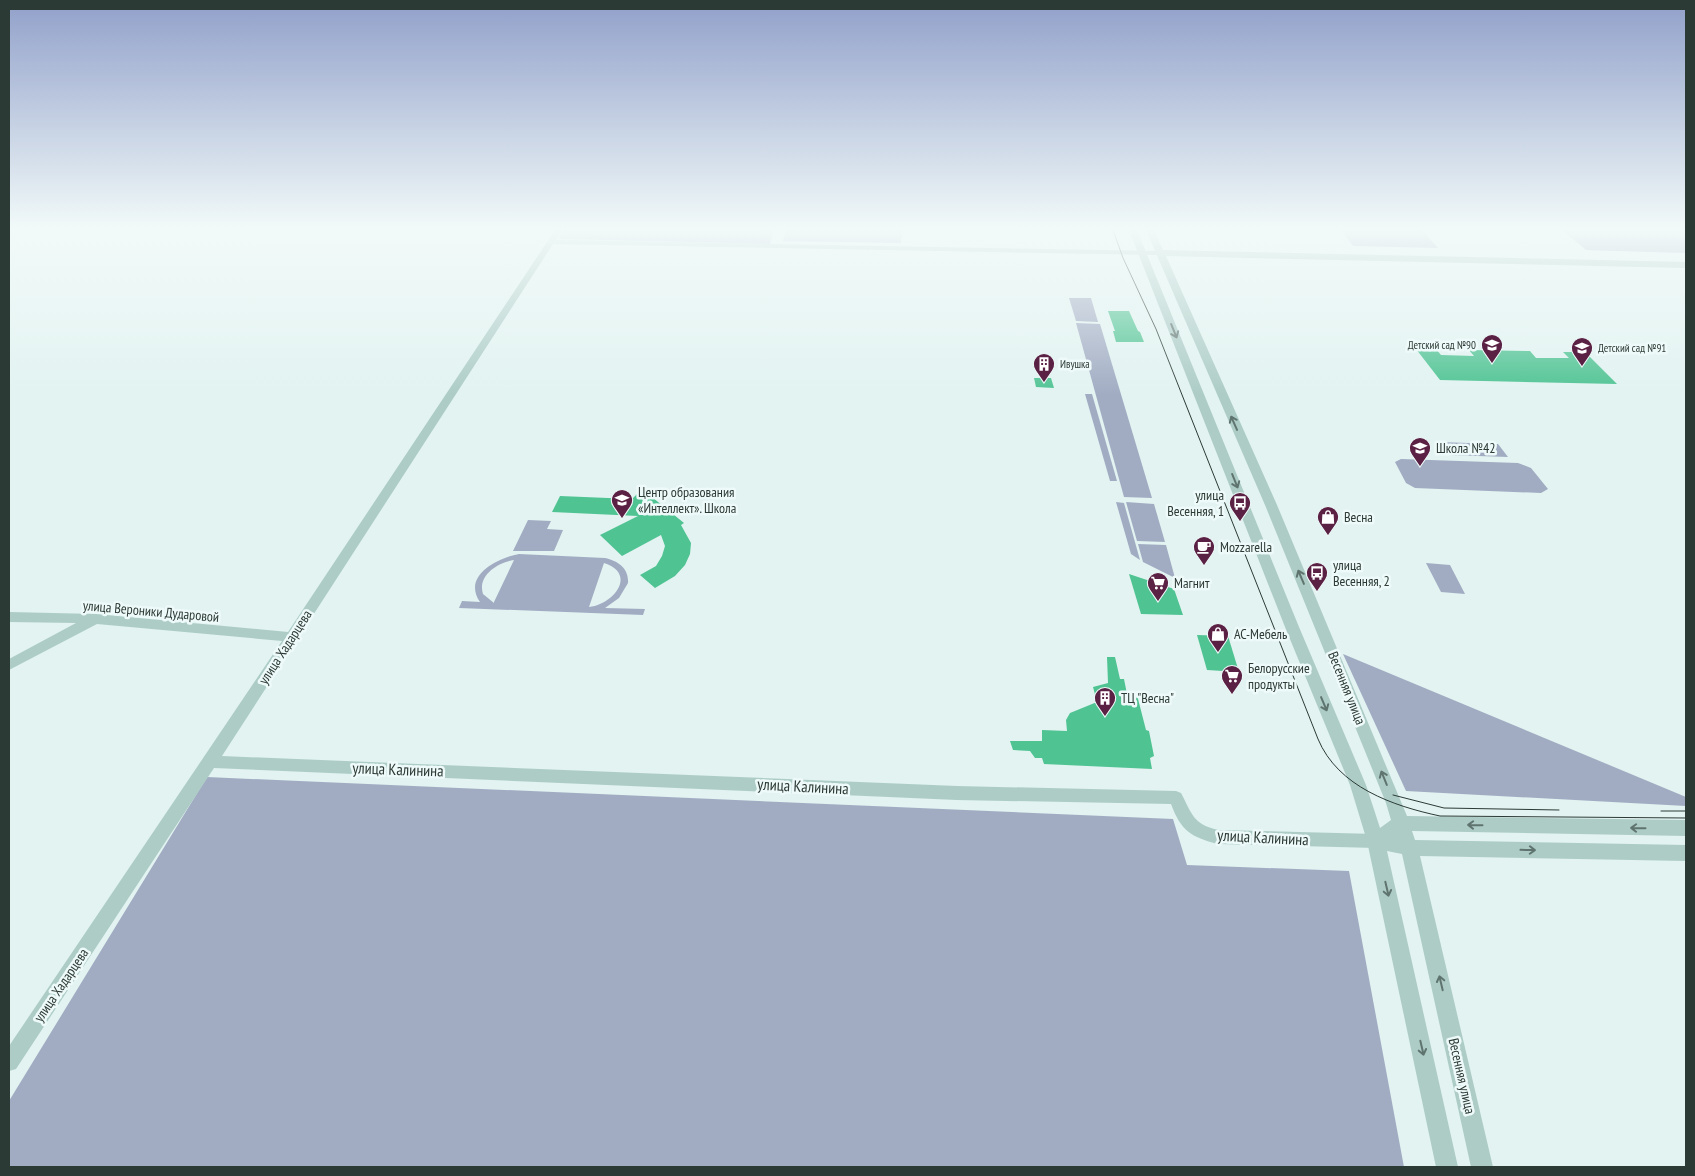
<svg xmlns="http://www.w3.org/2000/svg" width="1695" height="1176" font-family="'PT Sans Narrow',sans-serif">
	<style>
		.green { fill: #a1acc3; fill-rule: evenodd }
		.building { fill: #50c393 }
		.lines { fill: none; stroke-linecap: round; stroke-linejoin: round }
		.minor { fill: #adccc6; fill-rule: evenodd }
		.tertiary { fill: #adccc6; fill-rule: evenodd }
		.tram { stroke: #2c3a35; stroke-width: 1 }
		.oneway { stroke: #60746f }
		.labels { text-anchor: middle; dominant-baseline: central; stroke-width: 5; stroke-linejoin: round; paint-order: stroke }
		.far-poi-label { font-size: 11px; fill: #2c3a35; stroke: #eefaf9; text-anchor: start }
		.poi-label { font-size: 14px; fill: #2c3a35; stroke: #eefaf9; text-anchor: start }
		.street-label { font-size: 14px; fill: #2c3a35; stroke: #eefaf9 }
		.near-street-label { font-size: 16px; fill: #2c3a35; stroke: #eefaf9 }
	</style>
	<rect width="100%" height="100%" fill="#e2f3f1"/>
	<!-- green -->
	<g class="green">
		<polygon points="564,230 773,230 770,244 561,239 559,238"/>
		<polygon points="786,230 902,230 901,243 783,241"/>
		<polygon points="1422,230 1438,248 1353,246 1341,230"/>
		<polygon points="1686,230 1686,253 1586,250 1562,230"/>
		<polygon points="1069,298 1091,298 1098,322 1076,321"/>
		<polygon points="1076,323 1100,324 1152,498 1124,497"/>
		<polygon points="1085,394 1092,394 1117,481 1110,481"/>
		<polygon points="1439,442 1498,444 1508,457 1448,455"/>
		<polygon points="1401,459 1518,463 1531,468 1548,489 1541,493 1415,488 1406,483 1395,462"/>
		<polygon points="1116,502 1124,503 1140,560 1131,554"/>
		<polygon points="1126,502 1154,504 1165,542 1137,541"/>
		<polygon points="528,520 551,521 547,529 563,530 554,551 513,551"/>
		<polygon points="1138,544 1166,545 1175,578 1143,562"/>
		<path d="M519,554L605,558C618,561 629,568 628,583L619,598L605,608L645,609L643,615L459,608L462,601L480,602C462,576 497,558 519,554ZM514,560L494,602V603L483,594C477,575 499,562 514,560ZM604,563C638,574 613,605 589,607Z"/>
		<polygon points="1426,563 1450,565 1465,594 1441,592"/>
		<polygon points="1343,654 1686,797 1686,806 1406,791"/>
		<polygon points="207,777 1173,819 1187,865 1349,871 1404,1167 9,1167 9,1101"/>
	</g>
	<!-- building -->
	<g class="building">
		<polygon points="1108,311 1129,311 1138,331 1140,332 1144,342 1116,342 1113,331 1115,331"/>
		<polygon points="1416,349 1436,349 1441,355 1474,356 1469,350 1530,351 1536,358 1569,358 1563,352 1585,352 1617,384 1440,380"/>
		<polygon points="1034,378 1051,378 1054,388 1036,387"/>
		<polygon points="642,489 684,523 681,525 691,543 690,554 685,565 675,576 655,588 640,575 656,566 662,556 665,546 661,535 622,556 600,535 638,516 552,512 560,496 632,499"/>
		<polygon points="1129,574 1174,589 1183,615 1141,614"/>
		<polygon points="1197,635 1228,636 1239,672 1207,670"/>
		<polygon points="1107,657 1115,657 1120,679 1124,679 1127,694 1137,695 1146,730 1149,731 1154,756 1150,758 1152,769 1044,764 1042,758 1035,758 1030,751 1013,750 1010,741 1042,741 1042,730 1067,731 1066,720 1070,713 1097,702 1093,687 1108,683"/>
	</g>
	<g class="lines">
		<!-- minor -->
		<path class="minor" d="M555,230H562L556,240L1160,251L1164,253L1160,255L553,244L222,756L957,786L1176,791L1181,793C1192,814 1193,824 1218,830L1376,834L1382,836L1384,841L1382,846L1376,848L1218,844C1191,837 1181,831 1171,804L957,800L214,768L16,1069L9,1071V1046L282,641L97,624L9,670V659L76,623L9,622V612L96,614L288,632Z"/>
		<!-- tertiary -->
		<polygon class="tertiary" points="1129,230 1137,230 1299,627 1366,785 1380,828 1391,820 1386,803 1265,505 1146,230 1154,230 1163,250 1686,262 1686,268 1166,256 1277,505 1407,816 1686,820 1686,836 1412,831 1415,840 1686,845 1686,861 1420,856 1493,1167 1471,1167 1402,854 1387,851 1458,1167 1436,1167 1367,841 1350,785 1285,627"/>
		<!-- tram -->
		<g class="tram">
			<path d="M1113,230L1123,258L1156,329L1318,739C1338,787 1393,806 1440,816L1686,818"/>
			<polyline points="1393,795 1444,808 1559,810"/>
			<polyline points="1661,811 1686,811"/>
		</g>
	</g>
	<!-- one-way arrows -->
	<defs><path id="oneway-shaft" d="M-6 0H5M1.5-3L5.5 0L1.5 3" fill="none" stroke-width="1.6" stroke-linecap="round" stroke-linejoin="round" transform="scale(1.25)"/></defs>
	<g class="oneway">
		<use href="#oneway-shaft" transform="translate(1174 331) rotate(68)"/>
		<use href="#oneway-shaft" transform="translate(1234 423) rotate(-114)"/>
		<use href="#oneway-shaft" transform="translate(1235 481) rotate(68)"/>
		<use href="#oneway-shaft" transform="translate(1301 577) rotate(-113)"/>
		<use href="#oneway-shaft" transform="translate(1324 704) rotate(67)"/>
		<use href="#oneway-shaft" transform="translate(1384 778) rotate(-112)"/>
		<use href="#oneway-shaft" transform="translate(1475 825) rotate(-179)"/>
		<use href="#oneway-shaft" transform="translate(1638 828) rotate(-179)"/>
		<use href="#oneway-shaft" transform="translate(1528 850) rotate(1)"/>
		<use href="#oneway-shaft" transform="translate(1387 889) rotate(77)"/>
		<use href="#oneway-shaft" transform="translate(1441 983) rotate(-103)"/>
		<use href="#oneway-shaft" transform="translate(1422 1048) rotate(77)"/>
	</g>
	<!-- sky -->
	<linearGradient id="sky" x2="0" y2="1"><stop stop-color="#91a0ca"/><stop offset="0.58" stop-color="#f2faf9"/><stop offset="1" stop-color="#f2faf9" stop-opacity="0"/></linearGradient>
	<rect width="1695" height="395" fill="url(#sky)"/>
	<!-- icons -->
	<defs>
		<g id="school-pin" transform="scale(1.125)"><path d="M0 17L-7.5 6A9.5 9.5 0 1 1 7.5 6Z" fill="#5b2144" stroke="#eefaf9"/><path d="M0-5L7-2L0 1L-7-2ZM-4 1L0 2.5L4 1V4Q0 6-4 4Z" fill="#fff"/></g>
		<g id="building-pin" transform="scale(1.125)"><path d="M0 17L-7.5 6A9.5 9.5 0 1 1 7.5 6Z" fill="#5b2144" stroke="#eefaf9"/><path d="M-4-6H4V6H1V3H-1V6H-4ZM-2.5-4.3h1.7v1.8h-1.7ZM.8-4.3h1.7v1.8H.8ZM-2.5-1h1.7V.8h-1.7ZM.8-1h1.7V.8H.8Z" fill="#fff"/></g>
		<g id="bus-pin" transform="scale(1.125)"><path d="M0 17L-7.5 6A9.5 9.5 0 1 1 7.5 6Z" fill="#5b2144" stroke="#eefaf9"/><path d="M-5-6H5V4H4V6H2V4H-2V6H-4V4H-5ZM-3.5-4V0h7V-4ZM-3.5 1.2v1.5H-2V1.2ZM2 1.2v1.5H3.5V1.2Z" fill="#fff"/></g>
		<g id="shop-pin" transform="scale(1.125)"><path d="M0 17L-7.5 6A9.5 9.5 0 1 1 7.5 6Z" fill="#5b2144" stroke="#eefaf9"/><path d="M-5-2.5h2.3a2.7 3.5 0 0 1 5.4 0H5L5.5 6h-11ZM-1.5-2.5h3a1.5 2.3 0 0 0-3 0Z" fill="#fff"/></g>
		<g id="cafe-pin" transform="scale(1.125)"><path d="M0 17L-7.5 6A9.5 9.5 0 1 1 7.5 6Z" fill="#5b2144" stroke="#eefaf9"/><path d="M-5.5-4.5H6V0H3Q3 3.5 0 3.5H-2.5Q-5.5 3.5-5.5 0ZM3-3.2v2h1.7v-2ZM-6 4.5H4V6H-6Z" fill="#fff"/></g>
		<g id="supermarket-pin" transform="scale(1.125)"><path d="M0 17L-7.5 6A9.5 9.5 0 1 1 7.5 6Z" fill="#5b2144" stroke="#eefaf9"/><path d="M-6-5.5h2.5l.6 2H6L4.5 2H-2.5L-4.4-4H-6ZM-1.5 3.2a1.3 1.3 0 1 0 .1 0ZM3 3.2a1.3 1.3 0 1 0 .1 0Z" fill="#fff"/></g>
	</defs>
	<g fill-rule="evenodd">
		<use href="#school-pin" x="1492" y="345"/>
		<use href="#school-pin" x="1582" y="348"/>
		<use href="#building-pin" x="1044" y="364"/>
		<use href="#school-pin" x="1420" y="448"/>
		<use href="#school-pin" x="622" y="500"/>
		<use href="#bus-pin" x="1240" y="503"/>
		<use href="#shop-pin" x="1328" y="517"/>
		<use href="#cafe-pin" x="1204" y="547"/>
		<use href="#bus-pin" x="1317" y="573"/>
		<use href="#supermarket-pin" x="1158" y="583"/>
		<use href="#shop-pin" x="1218" y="634"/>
		<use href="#supermarket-pin" x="1232" y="676"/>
		<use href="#building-pin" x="1105" y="698"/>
	</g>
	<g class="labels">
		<!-- far-poi labels -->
		<g class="far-poi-label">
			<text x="1476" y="345" text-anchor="end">Детский сад №90</text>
			<text x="1598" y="348">Детский сад №91</text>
			<text x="1060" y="364">Ивушка</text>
		</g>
		<!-- poi labels -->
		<g class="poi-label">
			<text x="1436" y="448">Школа №42</text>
			<text x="638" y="492">Центр образования<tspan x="638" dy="16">«Интеллект». Школа</tspan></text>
			<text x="1224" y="495" text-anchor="end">улица<tspan x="1224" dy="16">Весенняя, 1</tspan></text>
			<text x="1344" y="517">Весна</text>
			<text x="1220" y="547">Mozzarella</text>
			<text x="1333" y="565">улица<tspan x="1333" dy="16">Весенняя, 2</tspan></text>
			<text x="1174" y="583">Магнит</text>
			<text x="1234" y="634">АС-Мебель</text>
			<text x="1248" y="668">Белорусские<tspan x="1248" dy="16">продукты</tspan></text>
			<text x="1121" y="698">ТЦ "Весна"</text>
		</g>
		<!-- street labels -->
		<g class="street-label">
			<text transform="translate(151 611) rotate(5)">улица Вероники Дударовой</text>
			<text transform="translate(285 647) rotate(-57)">улица Хадарцева</text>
			<text transform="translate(1347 688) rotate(68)">Весенняя улица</text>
			<text transform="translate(61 985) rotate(-56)">улица Хадарцева</text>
			<text transform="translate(1462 1076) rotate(77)">Весенняя улица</text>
		</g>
		<!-- near-street labels -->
		<g class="near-street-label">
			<text transform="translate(398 769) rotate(2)">улица Калинина</text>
			<text transform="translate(803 786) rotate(3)">улица Калинина</text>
			<text transform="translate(1263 837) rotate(3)">улица Калинина</text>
		</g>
	</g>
	<!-- border -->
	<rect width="1695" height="1176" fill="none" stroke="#2c3a35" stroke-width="20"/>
</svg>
